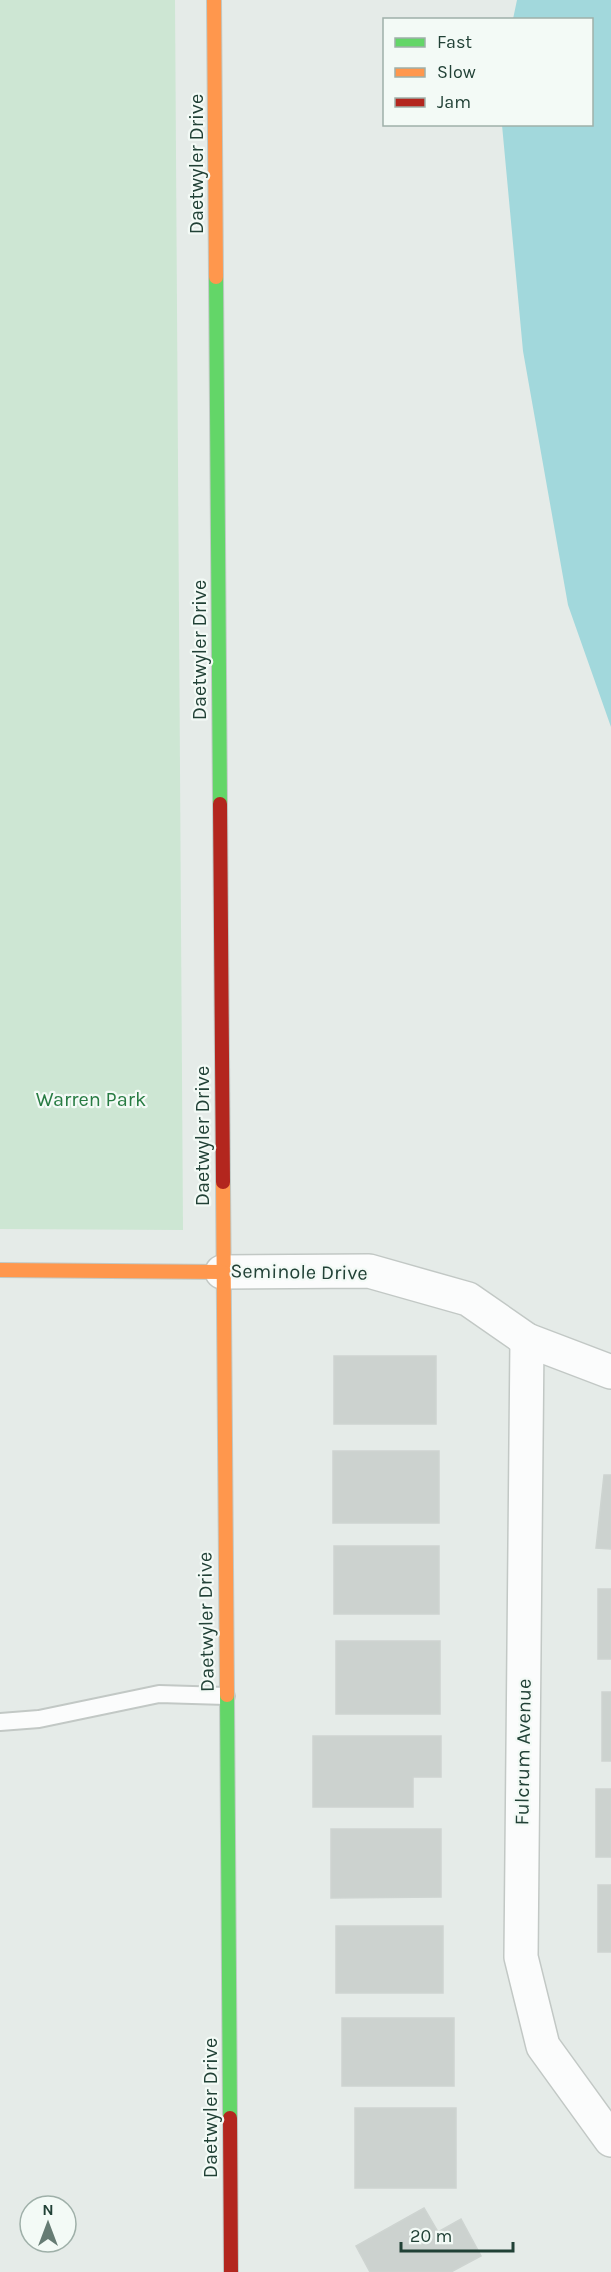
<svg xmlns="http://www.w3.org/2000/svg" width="611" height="2272" font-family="Karla,sans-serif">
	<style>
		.green { fill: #cde6d3 }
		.water { fill: #a2d8dc }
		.building { fill: #ccd2cf; stroke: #ced4d1; stroke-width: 1.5 }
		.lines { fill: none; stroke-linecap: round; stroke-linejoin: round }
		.lane-casing { stroke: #c2c8c5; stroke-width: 20 }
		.street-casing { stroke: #c2c8c5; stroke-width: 36 }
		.fast-casing { stroke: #c0c9c5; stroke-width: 16 }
		.slow-casing { stroke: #c0c9c5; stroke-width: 16 }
		.jam-casing { stroke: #c0c9c5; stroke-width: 16 }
		.lane { stroke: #fbfcfc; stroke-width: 16 }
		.street { stroke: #fbfcfc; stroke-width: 33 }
		.fast { stroke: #63d668; stroke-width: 14 }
		.slow { stroke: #ff974d; stroke-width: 14 }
		.jam { stroke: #b3261e; stroke-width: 14 }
		.labels { text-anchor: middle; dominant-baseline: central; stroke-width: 4.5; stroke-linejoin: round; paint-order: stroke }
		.street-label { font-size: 20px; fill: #214136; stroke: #f3faf6 }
		.park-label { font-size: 20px; fill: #277b42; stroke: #f3faf6 }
	</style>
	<rect width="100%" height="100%" fill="#e5ebe8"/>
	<!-- green -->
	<polygon class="green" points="0,0 175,0 183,1230 0,1229"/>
	<!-- water -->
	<polygon class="water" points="517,0 611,0 611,727 568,605 523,351 502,125 592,124 592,20 513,19"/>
	<!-- building -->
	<g class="building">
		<rect x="334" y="1356" width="102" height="68"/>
		<rect x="333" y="1451" width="106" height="72"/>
		<polygon points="604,1475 611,1475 611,1549 596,1548"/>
		<rect x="334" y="1546" width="105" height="68"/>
		<rect x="598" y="1589" width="13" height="70"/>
		<rect x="336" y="1641" width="104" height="73"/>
		<rect x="602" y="1692" width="9" height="69"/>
		<polygon points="313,1736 441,1736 441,1777 413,1777 413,1807 313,1807"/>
		<rect x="596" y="1789" width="15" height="68"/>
		<polygon points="331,1829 441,1829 441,1897 331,1898"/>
		<rect x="598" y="1885" width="13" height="67"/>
		<rect x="336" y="1926" width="107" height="67"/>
		<rect x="342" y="2018" width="112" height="68"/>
		<rect x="355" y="2108" width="101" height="80"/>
		<polygon points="424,2208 438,2232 461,2219 481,2256 451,2272 370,2272 356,2246"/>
	</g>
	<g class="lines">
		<!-- lane casing -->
		<g class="lane-casing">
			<polyline id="lane" points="0,1722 39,1719 159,1694 226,1696"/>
		</g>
		<!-- street casing -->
		<g class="street-casing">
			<g id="street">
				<polyline points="222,1272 369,1271 468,1299 527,1340 611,1372"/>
				<polyline points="527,1340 521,1957 543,2046 611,2140"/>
			</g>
		</g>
		<!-- fast casing -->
		<g class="fast-casing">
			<g id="fast">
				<polyline points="216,277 220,804"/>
				<polyline points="227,1695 230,2118"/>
			</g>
		</g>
		<!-- slow casing -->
		<g class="slow-casing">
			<g id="slow">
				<polyline points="214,0 216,277"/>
				<polyline points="223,1182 227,1695"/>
				<polyline points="0,1270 222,1272"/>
			</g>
		</g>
		<!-- jam casing -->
		<g class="jam-casing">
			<g id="jam">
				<polyline points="220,804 223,1182"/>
				<polyline points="230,2118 231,2272"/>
			</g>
		</g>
		<!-- lane -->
		<use href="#lane" class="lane"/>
		<!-- street -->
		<use href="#street" class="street"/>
		<!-- fast -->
		<use href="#fast" class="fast"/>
		<!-- slow -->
		<use href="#slow" class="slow"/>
		<!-- jam -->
		<use href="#jam" class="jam"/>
	</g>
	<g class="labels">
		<!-- street labels -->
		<g class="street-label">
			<text transform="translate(196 164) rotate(-90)">Daetwyler Drive</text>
			<text transform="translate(199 650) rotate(-90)">Daetwyler Drive</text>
			<text transform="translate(202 1136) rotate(-90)">Daetwyler Drive</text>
			<text transform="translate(299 1272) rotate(1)">Seminole Drive</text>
			<text transform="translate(206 1622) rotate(-91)">Daetwyler Drive</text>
			<text transform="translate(523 1752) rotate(-89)">Fulcrum Avenue</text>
			<text transform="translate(210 2108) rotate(-90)">Daetwyler Drive</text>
		</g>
		<!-- park labels -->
		<g class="park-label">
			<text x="91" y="1099">Warren Park</text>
		</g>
	</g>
	<!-- legend -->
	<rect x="383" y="18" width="210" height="108" fill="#f3faf6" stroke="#9fb0a9" stroke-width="1.5"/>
	<rect x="395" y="38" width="30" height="9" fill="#63d668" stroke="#9fb0a9" stroke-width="1.5"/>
	<text x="437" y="48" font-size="18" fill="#214136">Fast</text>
	<rect x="395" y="68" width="30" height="9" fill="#ff974d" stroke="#9fb0a9" stroke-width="1.5"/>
	<text x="437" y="78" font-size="18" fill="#214136">Slow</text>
	<rect x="395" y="98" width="30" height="9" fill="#b3261e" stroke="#9fb0a9" stroke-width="1.5"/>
	<text x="437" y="108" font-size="18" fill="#214136">Jam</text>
	<!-- north arrow -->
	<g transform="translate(48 2224)"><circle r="28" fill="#f3faf6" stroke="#9fb0a9" stroke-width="1.5"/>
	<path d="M0-4.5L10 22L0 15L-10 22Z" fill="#667c74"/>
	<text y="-9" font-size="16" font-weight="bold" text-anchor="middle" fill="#214136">N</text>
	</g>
	<!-- scale -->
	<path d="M401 2242v9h112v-9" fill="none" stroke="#214136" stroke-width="3"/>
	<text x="410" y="2242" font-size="18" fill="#214136" stroke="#f3faf6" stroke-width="4.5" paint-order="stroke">20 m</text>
</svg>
